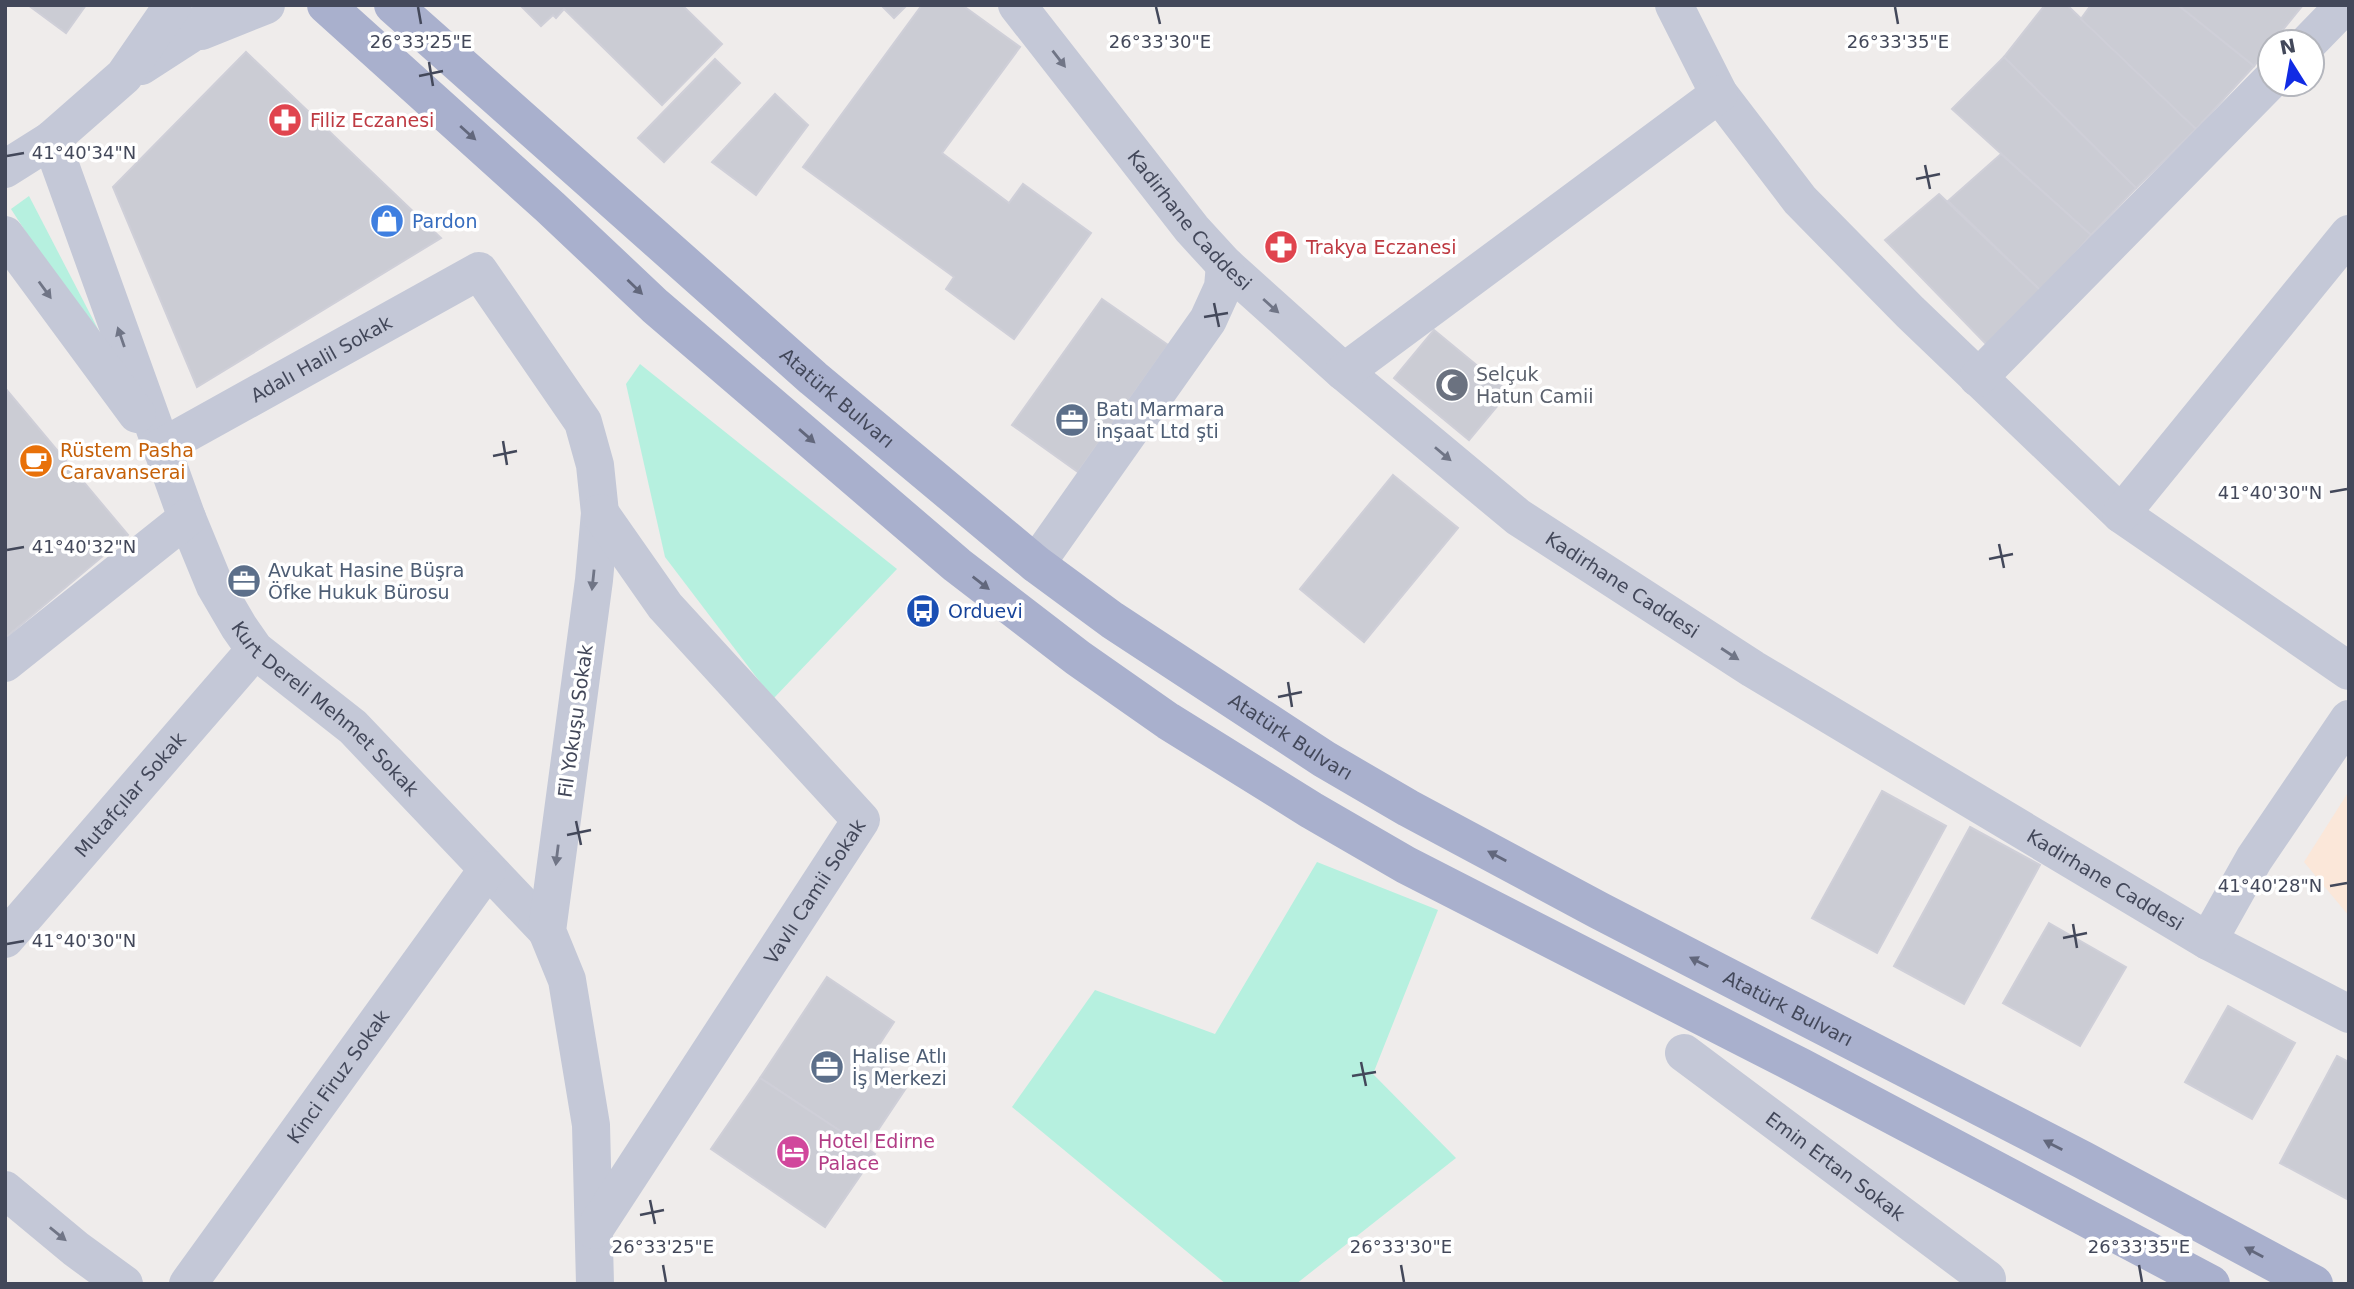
<svg xmlns="http://www.w3.org/2000/svg" width="2354" height="1289" font-family="'DejaVu Sans',sans-serif">
	<style>
		.medical { fill: #fbe7d9 }
		.green { fill: #b6f0df }
		.building { fill: #cbccd4; stroke: #cfcfd8; stroke-width: 2 }
		.lines { fill: none; stroke-linecap: round; stroke-linejoin: round }
		.minor { stroke: #c4c8d7; stroke-width: 38 }
		.major { stroke: #a9b0cd; stroke-width: 38 }
		.oneway { fill: #707586 }
		.oneway2 { fill: #62677c }
		.ticks { fill: none; stroke: #43485a; stroke-width: 2.5 }
		.labels { text-anchor: middle; dominant-baseline: central; stroke-width: 7; stroke-linejoin: round; paint-order: stroke }
		.health-label { font-size: 19px; fill: #be3a42; stroke: #fff; text-anchor: start }
		.street-label { font-size: 19px; fill: #43485a; stroke: #fff }
		.shop-label { font-size: 19px; fill: #366cbe; stroke: #fff; text-anchor: start }
		.worship-label { font-size: 19px; fill: #5b616d; stroke: #fff; text-anchor: start }
		.service-label { font-size: 19px; fill: #4e5e75; stroke: #fff; text-anchor: start }
		.food-label { font-size: 19px; fill: #c56008; stroke: #fff; text-anchor: start }
		.transit-label { font-size: 19px; fill: #164399; stroke: #fff; text-anchor: start }
		.hotel-label { font-size: 19px; fill: #b23c85; stroke: #fff; text-anchor: start }
		.ticks-label { font-size: 18px; text-anchor: middle; fill: #43485a; stroke: #fff; stroke-width: 7; stroke-linejoin: round; paint-order: stroke }
	</style>
	<rect width="100%" height="100%" fill="#efeceb"/>
	<!-- medical -->
	<polygon class="medical" points="2349,791 2349,916 2304,862"/>
	<!-- green -->
	<g class="green">
		<polygon points="29,196 100,333 93,336 11,209"/>
		<polygon points="640,364 897,569 773,699 665,557 626,384"/>
		<polygon points="1317,862 1438,910 1373,1074 1456,1158 1296,1284 1226,1284 1012,1107 1095,990 1215,1034"/>
	</g>
	<!-- building -->
	<g class="building">
		<polygon points="28,5 86,5 66,33"/>
		<polygon points="520,5 682,5 722,44 662,105 564,9 556,18 553,15 541,26"/>
		<polygon points="881,5 907,5 894,18"/>
		<polygon points="922,5 962,5 1020,47 942,153 1009,203 1023,184 1091,233 1014,339 946,289 954,277 803,167"/>
		<polygon points="2045,5 2067,5 2196,129 2136,188 2004,57"/>
		<polygon points="2091,5 2178,5 2254,66 2196,129 2081,19"/>
		<polygon points="2178,5 2303,5 2273,42 2270,42 2270,46 2254,66"/>
		<polygon points="246,52 441,238 197,387 113,187"/>
		<polygon points="2004,57 2136,188 2091,235 1952,109"/>
		<polygon points="715,59 740,83 664,162 638,138"/>
		<polygon points="775,94 808,125 756,195 712,162"/>
		<polygon points="2001,154 2091,235 2042,292 1948,201"/>
		<polygon points="1939,194 2042,292 1989,347 1885,240"/>
		<polygon points="1102,299 1168,345 1078,472 1012,425"/>
		<polygon points="1434,330 1509,392 1469,440 1394,378"/>
		<polygon points="5,388 128,535 5,638"/>
		<polygon points="1393,475 1458,528 1364,642 1300,589"/>
		<polygon points="1882,791 1946,826 1877,953 1812,918"/>
		<polygon points="1970,827 2040,865 1964,1004 1894,966"/>
		<polygon points="2049,923 2126,967 2080,1046 2003,1003"/>
		<polygon points="827,977 894,1022 871,1057 910,1082 866,1148 760,1078"/>
		<polygon points="2228,1006 2295,1043 2252,1119 2185,1082"/>
		<polygon points="2337,1056 2349,1062 2349,1200 2280,1163"/>
		<polygon points="760,1078 875,1154 825,1227 711,1149"/>
	</g>
	<g class="lines">
		<!-- minor -->
		<g class="minor">
			<path id="s1" d="M1017,5L1192,229L1225,265L1344,372L1518,517L1753,669L2208,941L2349,1014"/>
			<polyline points="1674,5 1719,94 1800,200 1910,312 2121,514 2349,671"/>
			<polyline points="201,31 266,5"/>
			<polyline points="2309,42 2345,5"/>
			<polyline points="141,66 189,35 224,5"/>
			<path id="s2" d="M51,140L187,518L215,586L239,627L255,650L353,727L547,931"/>
			<polyline points="5,169 51,140 124,76 173,5"/>
			<polyline points="5,235 137,414"/>
			<polyline points="1344,372 1719,94"/>
			<polyline points="1978,378 2270,81"/>
			<path id="s3" d="M162,447L479,271L583,422L595,465L600,513L594,580L547,931L567,980L591,1125L595,1284"/>
			<polyline points="2121,514 2349,234"/>
			<polyline points="1036,564 1208,320 1223,287 1225,265"/>
			<polyline points="5,663 187,518"/>
			<path id="s4" d="M5,939L255,650"/>
			<polyline points="2208,941 2254,859 2349,719"/>
			<path id="s5" d="M1684,1053L1987,1279L1983,1284"/>
			<polyline points="5,1190 76,1249 124,1284"/>
			<path id="s6" d="M594,1230L861,820L665,606L600,513"/>
			<path id="s7" d="M188,1284L487,870"/>
		</g>
		<!-- major -->
		<g class="major">
			<polyline points="326,5 550,207 655,306 957,565 1078,658 1168,721 1311,810 1406,865 1801,1067 2211,1284"/>
			<path id="s8" d="M393,5L813,378L1036,564L1112,620L1324,759L1408,808L1600,911L2083,1160L2314,1284"/>
		</g>
	</g>
	<!-- one-way arrows -->
	<defs><path id="oneway-solid" d="M-6-.8H1V-3.2L6.5 0L1 3.2V.8H-6Z" transform="scale(1.75)"/></defs>
	<g class="oneway">
		<use href="#oneway-solid" transform="translate(1059 59) rotate(52)"/>
		<use href="#oneway-solid" transform="translate(45 290) rotate(54)"/>
		<use href="#oneway-solid" transform="translate(1271 306) rotate(42)"/>
		<use href="#oneway-solid" transform="translate(121 337) rotate(-109)"/>
		<use href="#oneway-solid" transform="translate(1443 454) rotate(40)"/>
		<use href="#oneway-solid" transform="translate(593 580) rotate(96)"/>
		<use href="#oneway-solid" transform="translate(1730 654) rotate(33)"/>
		<use href="#oneway-solid" transform="translate(557 855) rotate(97)"/>
		<use href="#oneway-solid" transform="translate(58 1234) rotate(39)"/>
	</g>
	<g class="oneway2">
		<use href="#oneway-solid" transform="translate(468 133) rotate(42)"/>
		<use href="#oneway-solid" transform="translate(635 287) rotate(44)"/>
		<use href="#oneway-solid" transform="translate(807 436) rotate(41)"/>
		<use href="#oneway-solid" transform="translate(981 583) rotate(38)"/>
		<use href="#oneway-solid" transform="translate(1497 856) rotate(-152)"/>
		<use href="#oneway-solid" transform="translate(1699 962) rotate(-153)"/>
		<use href="#oneway-solid" transform="translate(2053 1145) rotate(-153)"/>
		<use href="#oneway-solid" transform="translate(2254 1252) rotate(-152)"/>
	</g>
	<!-- ticks -->
	<path class="ticks" d="M418,7L421,24M1156,7L1160,24M1895,7L1898,24M429,62L433,86M419,76L443,71M7,156L24,153M1925,165L1930,189M1916,179L1940,174M1214,303L1219,327M1204,317L1228,313M503,441L507,465M493,456L517,451M2330,492L2347,489M1999,544L2004,568M7,550L24,547M1989,559L2013,554M1288,682L1292,707M1278,697L1302,692M576,821L581,845M567,835L591,830M2330,886L2347,883M2073,924L2077,948M2063,938L2087,933M7,944L24,941M1361,1062L1366,1086M1352,1076L1376,1072M650,1200L655,1224M640,1215L664,1210M663,1265L666,1282M1401,1265L1404,1282M2139,1265L2142,1282"/>
	<!-- icons -->
	<defs>
		<g id="pharmacy-disc" transform="scale(1.75)"><circle r="9.5" fill="#e0444e" stroke="#fff"/><path d="M-2-6h4v4h4v4h-4v4h-4v-4h-4v-4h4Z" fill="#fff"/></g>
		<g id="shop-disc" transform="scale(1.75)"><circle r="9.5" fill="#3f7fe0" stroke="#fff"/><path d="M-5-2.5h2.3a2.7 3.5 0 0 1 5.4 0H5L5.5 6h-11ZM-1.5-2.5h3a1.5 2.3 0 0 0-3 0Z" fill="#fff"/></g>
		<g id="mosque-disc" transform="scale(1.75)"><circle r="9.5" fill="#6b7280" stroke="#fff"/><path d="M3.5-4.9A6 6 0 1 0 3.5 4.9A5 5 0 1 1 3.5-4.9Z" fill="#fff"/></g>
		<g id="office-disc" transform="scale(1.75)"><circle r="9.5" fill="#5c6f8a" stroke="#fff"/><path d="M-6-3h4V-5.5h4V-3h4V5H-6ZM-1-4.5V-3h2v-1.5ZM-6 0V1H6V0Z" fill="#fff"/></g>
		<g id="cafe-disc" transform="scale(1.75)"><circle r="9.5" fill="#e8710a" stroke="#fff"/><path d="M-5.5-4.5H6V0H3Q3 3.5 0 3.5H-2.5Q-5.5 3.5-5.5 0ZM3-3.2v2h1.7v-2ZM-6 4.5H4V6H-6Z" fill="#fff"/></g>
		<g id="bus-disc" transform="scale(1.75)"><circle r="9.5" fill="#1a4fb4" stroke="#fff"/><path d="M-5-6H5V4H4V6H2V4H-2V6H-4V4H-5ZM-3.5-4V0h7V-4ZM-3.5 1.2v1.5H-2V1.2ZM2 1.2v1.5H3.5V1.2Z" fill="#fff"/></g>
		<g id="hotel-disc" transform="scale(1.75)"><circle r="9.5" fill="#d1479c" stroke="#fff"/><path d="M-6-4.5h1.5V1H6V5H4.5V3h-9V5H-6ZM-4 0a1.8 1.8 0 1 1 3.6 0ZM.5 0V-2.5h3Q6-2.5 6 0Z" fill="#fff"/></g>
	</defs>
	<g fill-rule="evenodd">
		<use href="#pharmacy-disc" x="285" y="120"/>
		<use href="#shop-disc" x="387" y="221"/>
		<use href="#pharmacy-disc" x="1281" y="247"/>
		<use href="#mosque-disc" x="1452" y="385"/>
		<use href="#office-disc" x="1072" y="420"/>
		<use href="#cafe-disc" x="36" y="461"/>
		<use href="#office-disc" x="244" y="581"/>
		<use href="#bus-disc" x="923" y="611"/>
		<use href="#office-disc" x="827" y="1067"/>
		<use href="#hotel-disc" x="793" y="1152"/>
	</g>
	<g class="labels">
		<!-- health labels -->
		<g class="health-label">
			<text x="310" y="120">Filiz Eczanesi</text>
			<text x="1306" y="247">Trakya Eczanesi</text>
		</g>
		<!-- street labels -->
		<g class="street-label">
			<text stroke="none"><textPath href="#s1" startOffset="276">Kadirhane Caddesi</textPath></text>
			<text stroke="none"><textPath href="#s3" startOffset="182">Adalı Halil Sokak</textPath></text>
			<text stroke="none"><textPath href="#s8" startOffset="593">Atatürk Bulvarı</textPath></text>
			<text stroke="none"><textPath href="#s1" startOffset="844">Kadirhane Caddesi</textPath></text>
			<text stroke="none"><textPath href="#s2" startOffset="642">Kurt Dereli Mehmet Sokak</textPath></text>
			<text transform="translate(575 721) rotate(-82)">Fil Yokuşu Sokak</text>
			<text stroke="none"><textPath href="#s8" startOffset="1160">Atatürk Bulvarı</textPath></text>
			<text stroke="none"><textPath href="#s4" startOffset="191">Mutafçılar Sokak</textPath></text>
			<text stroke="none"><textPath href="#s1" startOffset="1410">Kadirhane Caddesi</textPath></text>
			<text stroke="none"><textPath href="#s6" startOffset="404">Vavlı Camii Sokak</textPath></text>
			<text stroke="none"><textPath href="#s8" startOffset="1727">Atatürk Bulvarı</textPath></text>
			<text stroke="none"><textPath href="#s7" startOffset="256">Kinci Firuz Sokak</textPath></text>
			<text stroke="none"><textPath href="#s5" startOffset="189">Emin Ertan Sokak</textPath></text>
		</g>
		<!-- shop labels -->
		<g class="shop-label">
			<text x="412" y="221">Pardon</text>
		</g>
		<!-- worship labels -->
		<g class="worship-label">
			<text x="1476" y="374">Selçuk<tspan x="1476" dy="22">Hatun Camii</tspan></text>
		</g>
		<!-- service labels -->
		<g class="service-label">
			<text x="1096" y="409">Batı Marmara<tspan x="1096" dy="22">inşaat Ltd şti</tspan></text>
			<text x="268" y="570">Avukat Hasine Büşra<tspan x="268" dy="22">Öfke Hukuk Bürosu</tspan></text>
			<text x="852" y="1056">Halise Atlı<tspan x="852" dy="22">İş Merkezi</tspan></text>
		</g>
		<!-- food labels -->
		<g class="food-label">
			<text x="60" y="450">Rüstem Pasha<tspan x="60" dy="22">Caravanserai</tspan></text>
		</g>
		<!-- transit labels -->
		<g class="transit-label">
			<text x="948" y="611">Orduevi</text>
		</g>
		<!-- hotel labels -->
		<g class="hotel-label">
			<text x="818" y="1141">Hotel Edirne<tspan x="818" dy="22">Palace</tspan></text>
		</g>
	</g>
	<g class="ticks-label">
		<text x="421" y="48">26°33'25"E</text>
		<text x="1160" y="48">26°33'30"E</text>
		<text x="1898" y="48">26°33'35"E</text>
		<text x="84" y="159">41°40'34"N</text>
		<text x="2270" y="499">41°40'30"N</text>
		<text x="84" y="553">41°40'32"N</text>
		<text x="2270" y="892">41°40'28"N</text>
		<text x="84" y="947">41°40'30"N</text>
		<text x="663" y="1253">26°33'25"E</text>
		<text x="1401" y="1253">26°33'30"E</text>
		<text x="2139" y="1253">26°33'35"E</text>
	</g>
	<!-- border -->
	<rect width="2354" height="1289" fill="none" stroke="#43485a" stroke-width="14"/>
	<!-- north arrow -->
	<g transform="translate(2291 63) rotate(349)"><circle r="33" fill="#ffffff" stroke="#b4b6bd" stroke-width="2"/>
	<path d="M0-5L12 26L0 18L-12 26Z" fill="#112be4"/>
	<text y="-10" font-size="19" font-weight="bold" text-anchor="middle" fill="#43485a">N</text>
	</g>
</svg>
